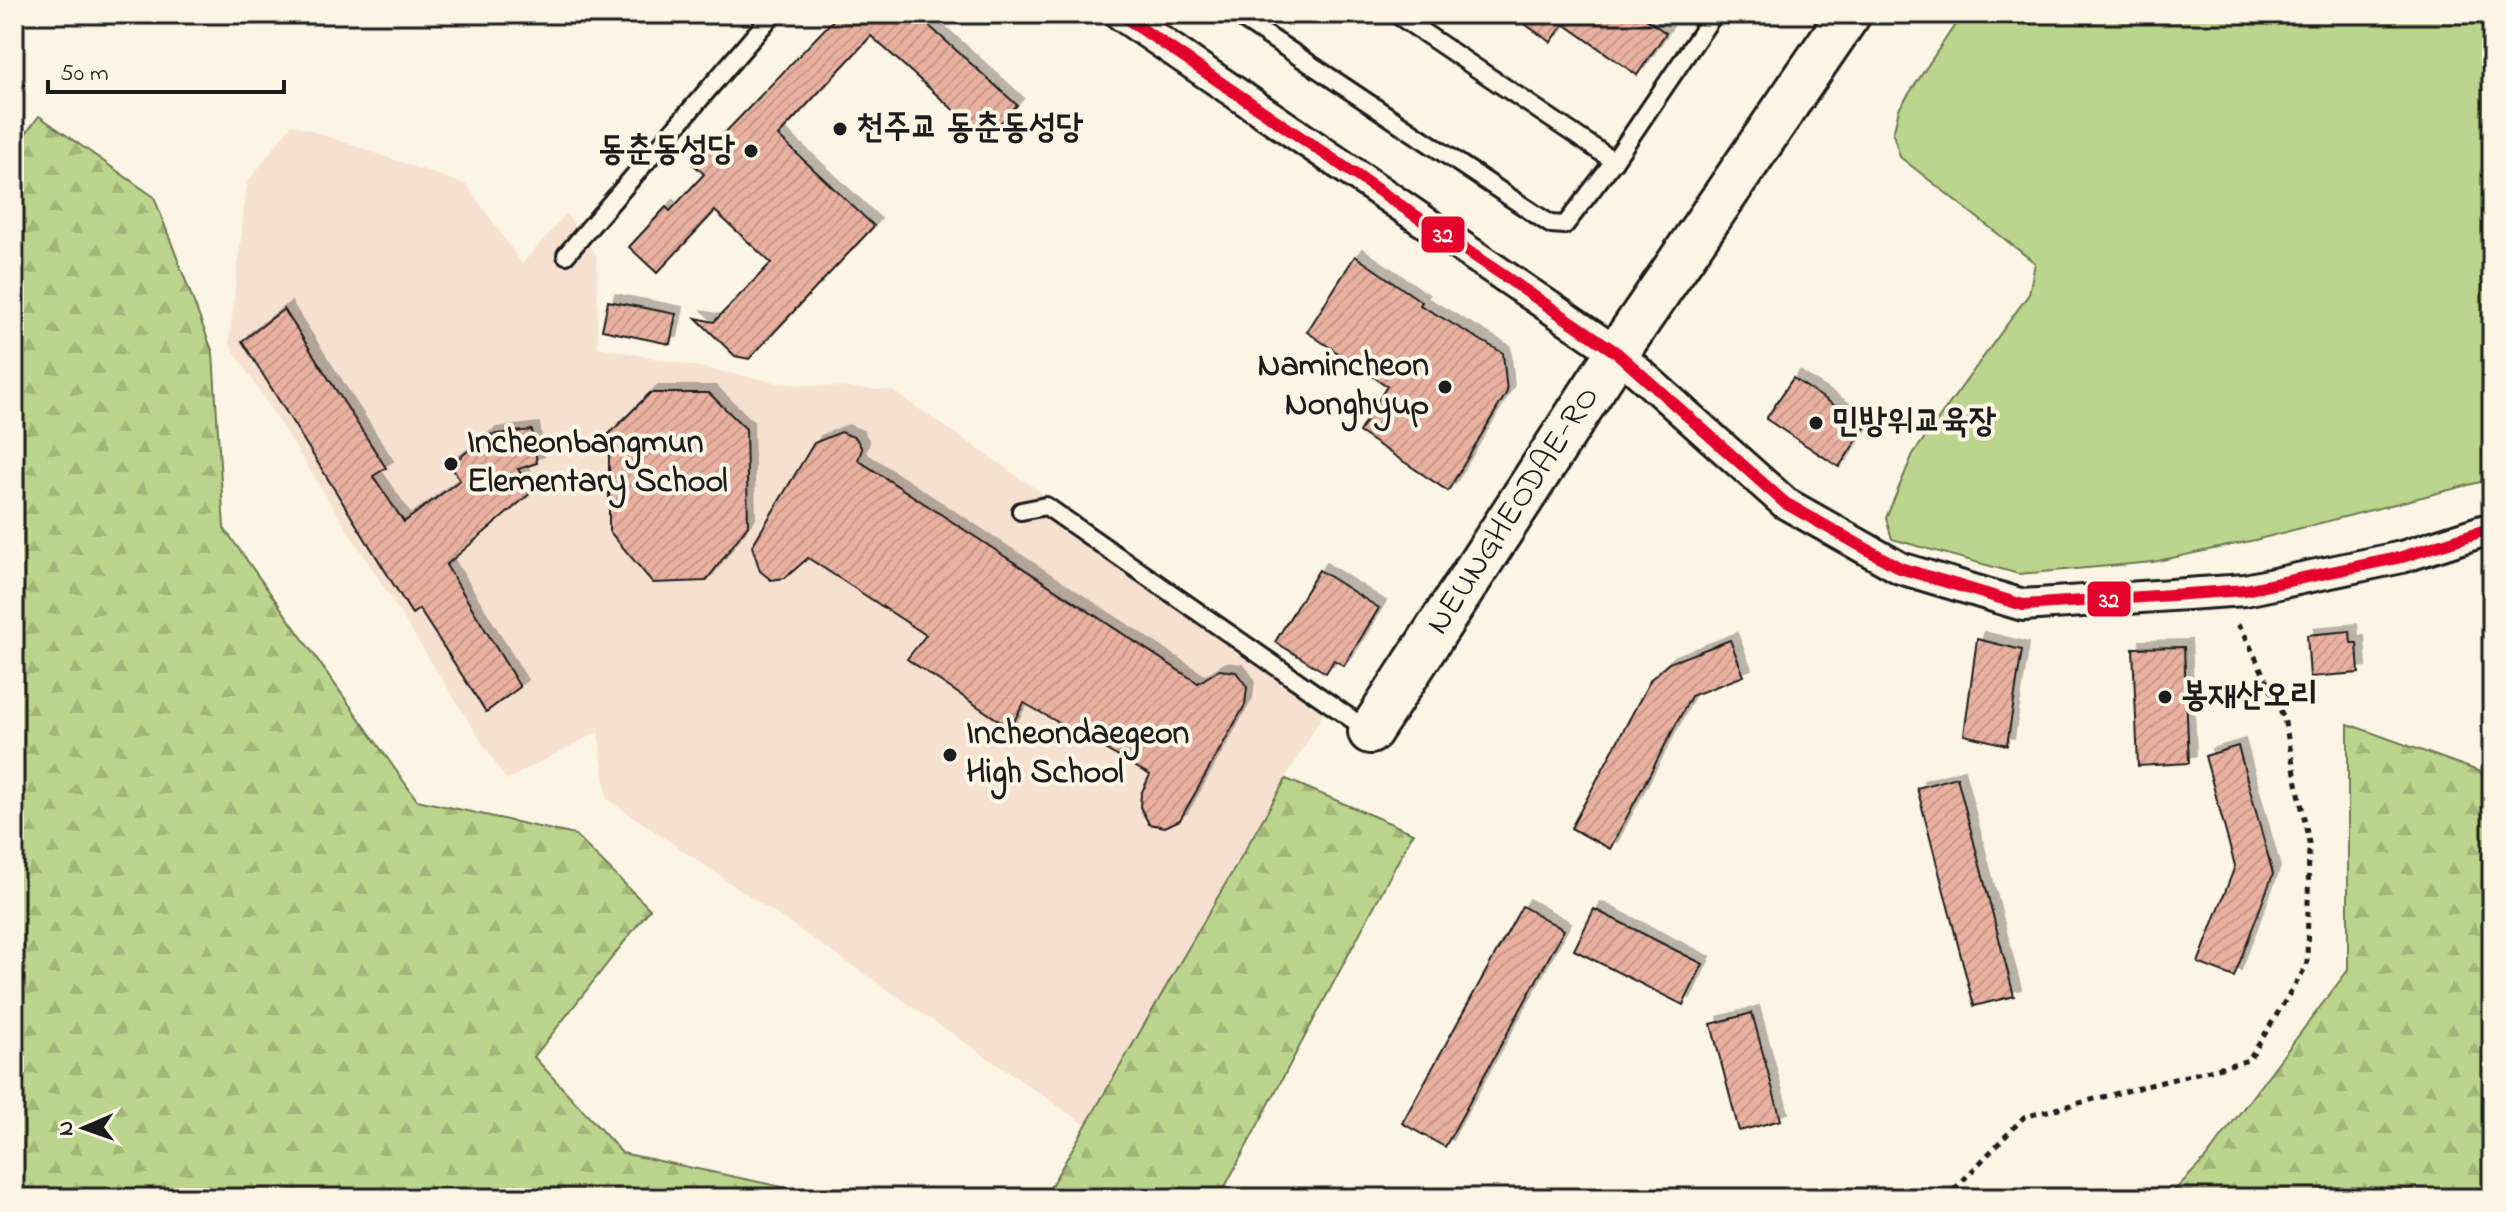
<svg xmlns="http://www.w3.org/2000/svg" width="2506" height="1212" font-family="'Indie Flower','Poor Story',sans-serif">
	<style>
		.built { fill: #f6e1d0 }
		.grass { fill: #bcd58c; stroke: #6c7854; stroke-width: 2 }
		.forest { fill: url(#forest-firs); stroke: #6c7854; stroke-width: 2 }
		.building { fill: url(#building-hatch); stroke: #1c1c1c; stroke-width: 2; filter: url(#shadow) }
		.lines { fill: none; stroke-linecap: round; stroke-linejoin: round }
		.lane-casing { stroke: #1c1c1c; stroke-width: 22 }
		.street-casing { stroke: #1c1c1c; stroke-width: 36 }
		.secondary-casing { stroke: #1c1c1c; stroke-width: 48 }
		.path { stroke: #1c1c1c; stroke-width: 5; stroke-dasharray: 6 6; stroke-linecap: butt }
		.lane { stroke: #fcf5e5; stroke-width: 16 }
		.street { stroke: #fcf5e5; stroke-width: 30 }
		.secondary { stroke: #fcf5e5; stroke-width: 42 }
		.bus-1-casing { stroke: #fcf5e5; stroke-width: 18 }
		.bus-1 { stroke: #e4002b; stroke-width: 12 }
		.poi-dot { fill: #1c1c1c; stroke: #fcf5e5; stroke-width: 3 }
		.labels { text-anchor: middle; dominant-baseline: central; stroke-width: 8; stroke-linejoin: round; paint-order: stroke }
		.poi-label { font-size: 34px; font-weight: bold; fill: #1c1c1c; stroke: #fcf5e5; text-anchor: start }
		.street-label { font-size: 34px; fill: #1c1c1c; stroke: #fcf5e5 }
		.line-badge { stroke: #fcf5e5; stroke-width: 3 }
		.badge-label { font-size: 22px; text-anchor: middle; font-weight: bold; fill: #fff }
	</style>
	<defs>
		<pattern id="forest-firs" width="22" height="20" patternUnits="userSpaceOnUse" patternTransform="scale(2)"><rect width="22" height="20" fill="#bcd58c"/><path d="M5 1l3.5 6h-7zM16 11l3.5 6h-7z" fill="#a1b678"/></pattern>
		<pattern id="building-hatch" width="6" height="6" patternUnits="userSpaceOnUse" patternTransform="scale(2)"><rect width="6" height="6" fill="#e9b1a0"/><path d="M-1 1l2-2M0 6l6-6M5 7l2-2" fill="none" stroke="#c79889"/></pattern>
		<filter id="shadow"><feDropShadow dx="7" dy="-7" stdDeviation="0" flood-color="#0004"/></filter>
	</defs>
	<rect width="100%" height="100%" fill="#fcf5e5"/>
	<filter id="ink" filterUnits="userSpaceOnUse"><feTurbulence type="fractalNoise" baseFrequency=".0125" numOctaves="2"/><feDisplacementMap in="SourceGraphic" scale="16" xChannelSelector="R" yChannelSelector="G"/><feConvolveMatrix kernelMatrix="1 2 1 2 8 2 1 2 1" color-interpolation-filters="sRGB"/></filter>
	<g filter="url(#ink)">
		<!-- built -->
		<polygon class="built" points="292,124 467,185 522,264 566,214 597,256 598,347 779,383 893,391 1335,693 1086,1125 607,799 598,732 506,780 229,343 247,183"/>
		<!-- grass -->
		<polygon class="grass" points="1962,14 2492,14 2492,479 2255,540 2153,562 2019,574 1892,539 1886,518 1913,454 2029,294 2035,263 1900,157 1893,134 1899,109"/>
		<!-- forest -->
		<g class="forest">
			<polygon points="39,116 154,197 213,353 224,528 417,800 575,835 650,909 534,1057 622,1153 834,1198 14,1198 14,149"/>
			<polygon points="2348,724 2492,776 2492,1198 2167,1198 2205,1159 2348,970"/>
			<polygon points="1286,779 1413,833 1219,1198 1044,1198"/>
		</g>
		<!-- building -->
		<g class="building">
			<polygon points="839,14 916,14 1017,105 986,139 871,36 778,136 874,226 749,359 735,356 696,318 714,322 771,263 715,211 657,273 629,247 666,207 670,211 704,174 694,165"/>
			<polygon points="1510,14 1639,14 1666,33 1637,75 1564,24 1551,42"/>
			<polygon points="1355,256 1422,302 1420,305 1503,353 1507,392 1448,491 1359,432 1387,386 1307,332"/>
			<polygon points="608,301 676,314 670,344 602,330"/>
			<polygon points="284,309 386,468 373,476 404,522 460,480 450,465 489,435 532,430 537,463 518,469 532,492 446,565 520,687 486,712 419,609 412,614 242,341"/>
			<polygon points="1793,378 1866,426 1839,467 1766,419"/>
			<polygon points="650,393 709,393 746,429 748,525 706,581 653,583 609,531 609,434"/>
			<polygon points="841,432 856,438 862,449 858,460 1198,683 1219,670 1236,672 1247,687 1245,705 1180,820 1165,827 1149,824 1140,807 1141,794 1150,775 1024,703 1010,728 907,659 926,635 808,558 785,578 771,580 760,571 752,546 814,443"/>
			<polygon points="1319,570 1379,608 1344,666 1334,660 1326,673 1275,642"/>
			<polygon points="2350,631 2351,643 2357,643 2359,673 2310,677 2307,635"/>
			<polygon points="1977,639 2022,650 2007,745 1964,735"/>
			<polygon points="1730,640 1744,676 1691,696 1610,849 1571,828 1651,679 1669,663"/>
			<polygon points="2184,647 2189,763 2138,766 2133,648"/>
			<polygon points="2238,746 2273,874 2234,977 2198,963 2235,866 2205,756"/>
			<polygon points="1957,777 2014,996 1974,1006 1917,788"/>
			<polygon points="1522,906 1564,930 1445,1147 1402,1123"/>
			<polygon points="1594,909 1703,964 1683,1005 1574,950"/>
			<polygon points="1752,1013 1781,1120 1739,1131 1711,1024"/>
		</g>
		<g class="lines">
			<!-- lane casing -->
			<g class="lane-casing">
				<g id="lane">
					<polyline points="1235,14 1550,224 1565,225 1614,161 1714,14"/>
					<polyline points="1396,14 1614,161"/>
					<polyline points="566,255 773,14"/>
					<polyline points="1021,511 1046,506 1369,731"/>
				</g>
			</g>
			<!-- street casing -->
			<g class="street-casing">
				<polyline id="street" points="1120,14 1617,353 1785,503 1900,568 2023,605 2245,590 2402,557 2492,528"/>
			</g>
			<!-- secondary casing -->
			<g class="secondary-casing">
				<polyline id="secondary" points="1370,732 1617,353 1849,14"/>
			</g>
			<!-- path -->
			<polyline class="path" points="1946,1198 2024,1117 2249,1060 2307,965 2309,843 2284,718 2242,629 2233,621"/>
			<!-- lane -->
			<use href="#lane" class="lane"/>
			<!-- street -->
			<use href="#street" class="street"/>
			<!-- secondary -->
			<use href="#secondary" class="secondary"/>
			<!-- bus-1 casing -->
			<g class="bus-1-casing">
				<polyline id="bus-1" points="1120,14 1617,353 1785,503 1900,568 2023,605 2245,590 2402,557 2492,528"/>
			</g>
			<!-- bus-1 -->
			<use href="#bus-1" class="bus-1"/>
		</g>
	</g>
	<!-- markers -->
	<g class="poi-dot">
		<circle cx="840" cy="129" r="8"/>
		<circle cx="751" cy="151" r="8"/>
		<circle cx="1445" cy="387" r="8"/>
		<circle cx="1816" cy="423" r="8"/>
		<circle cx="451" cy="464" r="8"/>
		<circle cx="2165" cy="697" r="8"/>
		<circle cx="950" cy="755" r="8"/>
	</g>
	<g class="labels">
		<!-- poi labels -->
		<g class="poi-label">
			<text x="856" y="129">천주교 동춘동성당</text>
			<text x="735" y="151" text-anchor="end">동춘동성당</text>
			<text x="1429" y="367" text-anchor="end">Namincheon<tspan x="1429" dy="39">Nonghyup</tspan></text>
			<text x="1832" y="423">민방위교육장</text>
			<text x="467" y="444">Incheonbangmun<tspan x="467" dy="39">Elementary School</tspan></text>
			<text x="2181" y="697">봉재산오리</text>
			<text x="966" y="735">Incheondaegeon<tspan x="966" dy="39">High School</tspan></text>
		</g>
		<!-- street labels -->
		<g class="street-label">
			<text transform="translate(1514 511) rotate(-57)">NEUNGHEODAE-RO</text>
		</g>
	</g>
	<g class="line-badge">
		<rect x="1420" y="215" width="46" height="39" rx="8" fill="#e4002b"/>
		<rect x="2086" y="580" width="46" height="38" rx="8" fill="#e4002b"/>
	</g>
	<g class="badge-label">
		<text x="1443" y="242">32</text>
		<text x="2109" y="607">32</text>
	</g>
	<!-- margin -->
	<rect width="2506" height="1212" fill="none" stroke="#fcf5e5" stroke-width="48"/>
	<rect x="24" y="24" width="2458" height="1164" fill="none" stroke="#1c1c1c" stroke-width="3" filter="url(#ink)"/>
	<!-- north arrow -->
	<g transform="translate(84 1128) rotate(268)" stroke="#fcf5e5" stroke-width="6" paint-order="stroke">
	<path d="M0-6L14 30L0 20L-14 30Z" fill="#1c1c1c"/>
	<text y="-12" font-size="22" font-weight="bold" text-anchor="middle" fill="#1c1c1c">N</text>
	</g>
	<!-- scale -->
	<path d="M48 80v12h236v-12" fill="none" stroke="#1c1c1c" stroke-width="4"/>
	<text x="60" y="80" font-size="24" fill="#1c1c1c" stroke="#fcf5e5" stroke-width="6" paint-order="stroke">50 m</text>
</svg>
